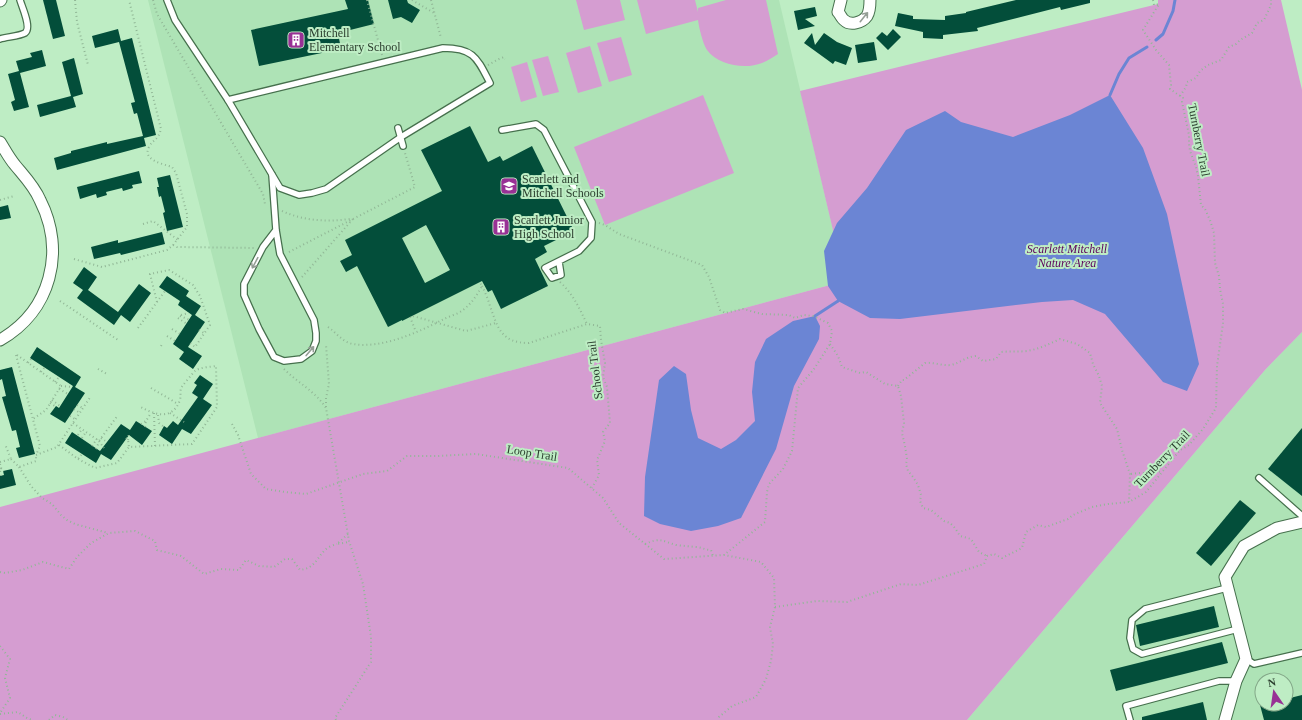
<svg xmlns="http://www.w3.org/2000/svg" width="1302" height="720" font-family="'Times New Roman',serif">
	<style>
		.built { fill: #aee3b6; fill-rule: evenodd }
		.green { fill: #d59dd1 }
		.water { fill: #6b85d4 }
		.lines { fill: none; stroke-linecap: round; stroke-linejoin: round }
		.stream { stroke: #6b85d4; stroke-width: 3 }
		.building { fill: #034e3a; fill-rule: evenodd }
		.lane-casing { stroke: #46704d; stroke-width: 8 }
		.street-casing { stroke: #46704d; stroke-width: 13 }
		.path { stroke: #91b796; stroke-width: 2; stroke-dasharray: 1 3; stroke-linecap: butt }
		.lane { stroke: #fff; stroke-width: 5.5 }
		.street { stroke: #fff; stroke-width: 11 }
		.oneway { stroke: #959e96 }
		.labels { text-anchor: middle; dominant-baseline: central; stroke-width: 4; stroke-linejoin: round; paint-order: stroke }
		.poi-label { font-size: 12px; fill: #2b3e2e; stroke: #beedc4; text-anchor: start }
		.street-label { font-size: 12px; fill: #2b3e2e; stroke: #beedc4 }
		.park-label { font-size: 12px; font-style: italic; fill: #5c005b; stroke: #beedc4 }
	</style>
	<rect width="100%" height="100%" fill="#beedc4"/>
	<!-- built -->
	<g class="built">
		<polygon points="148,0 779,0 845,281 258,438"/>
		<path d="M1302,332V720H967L1265,370ZM1262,680H1286V704H1262Z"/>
	</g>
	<!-- green -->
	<g class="green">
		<polygon points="576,0 620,0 625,20 584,30"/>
		<path d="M637,0H695L698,12V8L726,0H766L778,54C773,57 767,61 762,63C745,70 718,65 707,50C703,44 699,28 698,20L646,34Z"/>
		<polygon points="1158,0 1281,0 1302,90 1302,332 1265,370 967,720 0,720 0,507 845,281 800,91 1158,4"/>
		<polygon points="621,37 632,75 609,82 597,43"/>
		<polygon points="590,46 602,86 578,93 566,53"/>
		<polygon points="548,56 559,92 543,96 532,60"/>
		<polygon points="527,62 537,97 521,102 511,67"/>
		<polygon points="703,95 734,173 605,225 574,147"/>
	</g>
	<!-- water -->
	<g class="water">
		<polygon points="1110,95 1143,148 1167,214 1199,364 1187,391 1163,382 1105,314 1073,300 1042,302 900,319 870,318 838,301 828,286 824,251 837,223 867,188 906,130 945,111 961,122 1013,137 1070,115"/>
		<polygon points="815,316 820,326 819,339 794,386 776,449 741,518 718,526 691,531 660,524 644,516 645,477 659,380 674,366 686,374 691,410 698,438 721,449 736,440 755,421 752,392 755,362 766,339 793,321"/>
	</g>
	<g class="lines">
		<!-- stream -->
		<g class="stream">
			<polyline points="1156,40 1163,34 1173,11 1175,0"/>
			<polyline points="1110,95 1119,74 1129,58 1147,47"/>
			<polyline points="815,316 838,301"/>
		</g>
	</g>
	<!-- building -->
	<g class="building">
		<polygon points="43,0 56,0 65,36 53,39"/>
		<polygon points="345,0 368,0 374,24 338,33 341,49 259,66 251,30 348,9"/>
		<polygon points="388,0 407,0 408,3 420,10 412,23 401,17 393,19"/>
		<polygon points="1016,0 1090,0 1090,3 1061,10 1060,7 977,28 978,31 943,35 943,39 923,38 923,32 895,26 898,13 913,16 913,19 945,20 945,16 966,13 966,12"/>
		<polygon points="815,7 817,16 805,19 815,26 798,30 794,11"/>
		<polygon points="118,29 121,41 132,38 156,135 144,138 146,146 57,170 54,158 71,153 71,151 107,142 107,144 143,136 137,113 134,114 131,103 135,102 119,42 95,48 92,36"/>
		<polygon points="893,29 901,37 888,50 876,38 882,32 887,36"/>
		<polygon points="812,33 815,45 824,33 837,42 852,48 846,65 835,61 833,64 804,43"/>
		<polygon points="874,42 877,60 858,63 855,45"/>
		<polygon points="42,50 46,66 20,73 29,107 14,111 11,102 15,100 8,74 19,71 16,61 32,57 30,53"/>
		<polygon points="74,58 83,94 73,97 76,107 40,117 37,105 71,96 62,62"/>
		<path d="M470,126L488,162L500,156L503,161L532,146L574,231L544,246L547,252L535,259L548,286L501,309L492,290L488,292L482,281L402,321V320L388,327L357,266L346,272L340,261L352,255L345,240L442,191L421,150ZM426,225L450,270L425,283L402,238Z"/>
		<polygon points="139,171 142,183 132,185 133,188 123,191 122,188 106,192 107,195 97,198 96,194 80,199 77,187"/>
		<polygon points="170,175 183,227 167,231 163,213 165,212 161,196 159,197 157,187 159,187 157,178"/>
		<polygon points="8,205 11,218 0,220 0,207"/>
		<polygon points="162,232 165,244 121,255 120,253 94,259 91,247 118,240 118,243"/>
		<polygon points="84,267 97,277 88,290 118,312 139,284 151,293 130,322 121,315 114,325 77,298 83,290 73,283"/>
		<polygon points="167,276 189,291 186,296 201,306 195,315 205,322 188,347 202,356 193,369 179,359 184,352 173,344 192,315 178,305 180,301 159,287"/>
		<polygon points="37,347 81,377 75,387 85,393 65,423 50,414 56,406 59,408 73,386 30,358"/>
		<polygon points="12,367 35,454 19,458 16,448 20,447 16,430 12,431 2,397 6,396 2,379 0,380 0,370"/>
		<polygon points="200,375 213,384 203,399 212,405 191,434 182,429 172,444 159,435 164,426 167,428 173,421 178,425 198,397 192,393 197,385 194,383"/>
		<polygon points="136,421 152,431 142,445 129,435 111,460 101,454 96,463 65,443 72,432 100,451 121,424 130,430"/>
		<polygon points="1302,428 1302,496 1268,469"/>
		<polygon points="12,469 16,485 0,489 0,476 4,475 3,471"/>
		<polygon points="1240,500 1256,513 1211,566 1196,553"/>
		<polygon points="1214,606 1219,627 1140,646 1136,625"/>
		<polygon points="1222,642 1228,663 1116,691 1110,670"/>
		<polygon points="1302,695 1302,720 1264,720 1260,705 1265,704 1286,704 1286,699"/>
		<polygon points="1203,702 1207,720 1142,720 1142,717"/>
	</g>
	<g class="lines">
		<!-- lane casing -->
		<g class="lane-casing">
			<g id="lane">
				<polyline points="167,0 175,20 228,100"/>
				<path d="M0,39C6,37 20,36 25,33C32,28 22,7 20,0"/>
				<path d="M443,48C474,48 477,58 490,83L401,137L326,189L312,193L299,195L280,188L228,100Z"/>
				<polyline points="398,128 403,146"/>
				<polyline points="502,130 536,124 544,130 592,222 591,238 579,251 545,268 552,278 561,275 559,262"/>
				<polyline points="272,175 276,230 280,254 314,320 316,333 316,341 312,351 301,359 284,361 274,357 259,329 244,295 244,284 263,247 276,230"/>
				<polyline points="1259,478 1302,516"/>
				<polyline points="1227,588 1145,609 1132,620 1130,638 1133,649 1142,654 1238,629"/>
				<polyline points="1246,659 1254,664 1302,653"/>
				<polyline points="1130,720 1126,706 1219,681 1236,681"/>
			</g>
		</g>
		<!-- street casing -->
		<g class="street-casing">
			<g id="street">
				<path d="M841,0L838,12C840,14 842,19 844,20C850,26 862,23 867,16C870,11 870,6 870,0"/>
				<polyline points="0,1 1,0"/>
				<path d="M0,142C5,150 9,158 15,165C24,176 34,186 40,200C66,251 51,311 0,340"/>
				<polyline points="1225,720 1236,681 1246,659 1225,577 1244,546 1277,528 1302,522"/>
			</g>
		</g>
		<!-- path -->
		<g class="path">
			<polyline points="75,0 77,22 88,65"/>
			<polyline points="153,0 157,14 263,194 265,204 267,205"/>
			<polyline points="367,0 382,55"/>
			<polyline points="412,0 434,13"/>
			<polyline points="431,0 441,38"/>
			<polyline points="1153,0 1154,5 1159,4 1143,30 1156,50 1169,65 1171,85 1170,89 1180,96"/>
			<polyline points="488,65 499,59 504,57 505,59"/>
			<polyline points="0,200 14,196"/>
			<path d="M282,211C304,221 326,222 350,219"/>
			<polyline points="599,223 605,225 619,234 702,265 709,277 720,310 725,313 743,309 762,314 789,315 795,318 804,315 813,316 828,323 832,331 830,344 814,369 798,388 792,451 783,469 769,484 767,492 765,522 724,555"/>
			<polyline points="143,224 153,221 178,240"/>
			<polyline points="173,245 177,247 256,248"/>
			<polyline points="289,252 415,187 405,153"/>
			<path d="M74,259L102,267L167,250L173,245L187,227V214L176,173L172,167C163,164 142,160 149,147C153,139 158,141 161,129L129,0"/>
			<polyline points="302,277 353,219"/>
			<path d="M560,282C574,295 579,308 587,324"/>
			<path d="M482,286C485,292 488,299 490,306C498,328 501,343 529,343L587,324L600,326L601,340L605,363L603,377L607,387L610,423L603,432L605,441L597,460L599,475L592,488"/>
			<polyline points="60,301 118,340"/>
			<polyline points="157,302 150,274 169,270 193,285 200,296 210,325 195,347 190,343"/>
			<polyline points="181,315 189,313"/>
			<polyline points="180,316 190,320"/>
			<polyline points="413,316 466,331 496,323"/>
			<polyline points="410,317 416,332"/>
			<polyline points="178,318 187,324"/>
			<path d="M328,327C337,333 342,342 353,344C382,349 419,332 444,319C450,316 458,314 463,310C472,303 477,295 482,286L480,282"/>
			<polyline points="138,328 165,291"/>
			<polyline points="172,329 180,334"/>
			<polyline points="199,330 204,333"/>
			<polyline points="167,336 175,341"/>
			<polyline points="830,344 838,356 842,367 860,373 866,372 885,384 898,386 901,396 904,423 902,433 905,446 907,459 906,464 908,471 913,477 918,485 921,495 920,501 923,508 931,510 944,521 950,523 955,528 960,536 971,539 979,552 987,556"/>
			<polyline points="161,346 162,344"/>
			<polyline points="16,355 40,446 36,455 57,447 91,396"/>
			<polyline points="17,355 61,386 46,410 33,419"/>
			<polyline points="28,363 31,359"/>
			<polyline points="98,369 107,374"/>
			<path d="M284,369C298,383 315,391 326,408L349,541L363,584L371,637V662L335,718L336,720"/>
			<polyline points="41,372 45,367"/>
			<polyline points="55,382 59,377"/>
			<polyline points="61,386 72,387"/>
			<path d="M898,386L902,380H904L925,363C934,362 942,366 951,365C960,363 965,357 976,356L983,361L996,359L1001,352C1010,351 1018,352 1027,351C1039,349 1049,344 1060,339L1077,344L1090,353L1093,364L1099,376L1102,386L1100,403L1117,429L1122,450L1130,474L1129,502"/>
			<polyline points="151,388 178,404"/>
			<polyline points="59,389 68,394"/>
			<polyline points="52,400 60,406"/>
			<polyline points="50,403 55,406"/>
			<polyline points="77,405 83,408"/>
			<polyline points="326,407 326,398 329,384 326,345"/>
			<polyline points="74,409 80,413"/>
			<polyline points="154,413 155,446"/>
			<polyline points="170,413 184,422"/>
			<polyline points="158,415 159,423 164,427"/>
			<polyline points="70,416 75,419"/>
			<polyline points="73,423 99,441 118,415"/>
			<polyline points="141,424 146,421"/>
			<polyline points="232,424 238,435 251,474 266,489 285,492 306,494 363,474 387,471 407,456 437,456 476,454 568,468 603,498 619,523 664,559 724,555 761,562 774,578 775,607 770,627 773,644 771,661 766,679 756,697 732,706 719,717 718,720"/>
			<polyline points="145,427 146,421 151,413"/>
			<polyline points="78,435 82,429"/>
			<polyline points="82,438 86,432"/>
			<polyline points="101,438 107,442"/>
			<polyline points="126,438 128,440 129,447"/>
			<polyline points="128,440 129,433"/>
			<polyline points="99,441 104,448"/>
			<polyline points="59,445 78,459 82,454"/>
			<polyline points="92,446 97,439"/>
			<polyline points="96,449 99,442"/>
			<polyline points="11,459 19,467 36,461 36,455"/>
			<path d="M78,459L95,468L117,463L129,447L192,444L217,407L216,366C211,367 200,367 195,371C193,373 182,386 181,388C180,392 181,396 180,400C172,422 153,414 139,406"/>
			<polyline points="0,462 11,459 5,444"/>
			<polyline points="0,464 1,468 0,470"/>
			<polyline points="19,467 31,486 42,498 52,504 61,515 67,520 75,524 108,533"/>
			<polyline points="1,468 4,471"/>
			<polyline points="0,471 1,476"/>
			<path d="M1131,474C1141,472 1151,474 1162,471"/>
			<polyline points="348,534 337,544 349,542"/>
			<path d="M645,544C661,537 662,541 676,545C683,546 689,546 695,547C701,547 705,550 711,550L713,556"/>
			<path d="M0,572L5,573L22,570L43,562L69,569L77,557L91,543L109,533L135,531L155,541L157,550L181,556L204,574L221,569L239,570L246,560L259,566L274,567L285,559H292L300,570C315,568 316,559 325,550C328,547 333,545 337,544"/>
			<polyline points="775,607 817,601 847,602 901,584 918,585 984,564 987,556 994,554 1002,558 1022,548 1026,532 1038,525 1046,527 1068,519 1073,515 1092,507 1108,504 1129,502 1146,492 1180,450 1189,445 1203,429 1216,408 1217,366 1223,323 1223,304 1220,289 1219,276 1215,263 1214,233 1210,220 1205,209 1201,205 1198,176 1196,167 1190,151 1189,144 1189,135 1182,102 1183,98 1180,96 1186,87 1187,82 1196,78 1200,71 1208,65 1221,60 1229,47 1236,44 1240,40 1252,33 1257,23 1264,20 1271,5 1271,0"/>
			<polyline points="0,646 10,659 5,678 10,698 0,713"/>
			<polyline points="0,714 18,712 27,718 32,720"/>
			<polyline points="49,720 55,715 63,717 68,720"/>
		</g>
		<!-- lane -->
		<use href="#lane" class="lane"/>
		<!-- street -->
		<use href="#street" class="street"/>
	</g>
	<!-- one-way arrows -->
	<defs><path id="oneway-shaft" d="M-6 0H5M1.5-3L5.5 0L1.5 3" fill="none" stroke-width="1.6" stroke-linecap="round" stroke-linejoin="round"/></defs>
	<g class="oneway">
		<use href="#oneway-shaft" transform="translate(864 17) rotate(-51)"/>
		<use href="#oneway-shaft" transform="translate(255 263) rotate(118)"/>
		<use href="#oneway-shaft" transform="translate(310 351) rotate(-50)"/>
	</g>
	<!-- icons -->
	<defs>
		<g id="building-square" transform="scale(0.9)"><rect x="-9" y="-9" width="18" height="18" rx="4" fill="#983195" stroke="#beedc4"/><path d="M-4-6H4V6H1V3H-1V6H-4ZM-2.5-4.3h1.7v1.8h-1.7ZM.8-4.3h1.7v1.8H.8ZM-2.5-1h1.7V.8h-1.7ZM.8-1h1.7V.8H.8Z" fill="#fff"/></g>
		<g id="school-square" transform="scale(0.9)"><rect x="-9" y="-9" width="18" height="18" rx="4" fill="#983195" stroke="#beedc4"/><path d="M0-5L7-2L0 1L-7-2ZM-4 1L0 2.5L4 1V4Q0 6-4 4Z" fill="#fff"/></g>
	</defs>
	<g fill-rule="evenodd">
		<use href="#building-square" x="296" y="40"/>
		<use href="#school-square" x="509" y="186"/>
		<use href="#building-square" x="501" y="227"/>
	</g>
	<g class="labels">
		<!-- poi labels -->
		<g class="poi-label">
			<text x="309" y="33">Mitchell<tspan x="309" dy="14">Elementary School</tspan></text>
			<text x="522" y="179">Scarlett and<tspan x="522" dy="14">Mitchell Schools</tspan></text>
			<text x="514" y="220">Scarlett Junior<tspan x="514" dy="14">High School</tspan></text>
		</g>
		<!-- street labels -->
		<g class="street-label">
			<text transform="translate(1199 140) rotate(79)">Turnberry Trail</text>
			<text transform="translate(595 370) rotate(-97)">School Trail</text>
			<text transform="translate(532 453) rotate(9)">Loop Trail</text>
			<text transform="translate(1162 459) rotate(-46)">Turnberry Trail</text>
		</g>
		<!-- park labels -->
		<g class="park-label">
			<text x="1067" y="249">Scarlett Mitchell<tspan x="1067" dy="14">Nature Area</tspan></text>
		</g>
	</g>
	<!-- north arrow -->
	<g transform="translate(1274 692) rotate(347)"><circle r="19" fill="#beedc4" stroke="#83a788"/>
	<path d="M0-3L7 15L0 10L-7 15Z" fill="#983195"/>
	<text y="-6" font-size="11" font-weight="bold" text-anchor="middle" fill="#2b3e2e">N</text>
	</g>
</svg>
